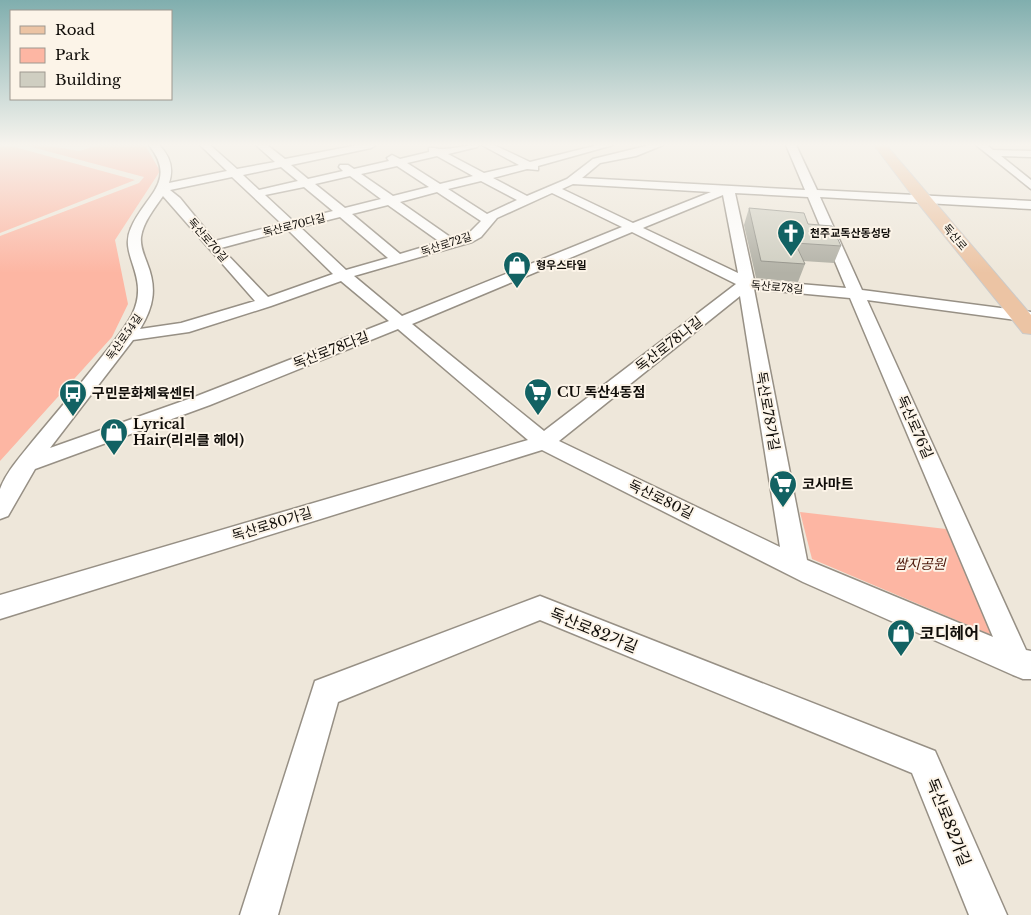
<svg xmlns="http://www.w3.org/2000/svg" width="1031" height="915" font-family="'Libre Baskerville','Noto Sans KR',serif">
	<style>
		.green { fill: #fdb6a3 }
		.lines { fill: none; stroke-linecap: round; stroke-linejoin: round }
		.minor-casing { stroke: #979085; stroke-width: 3 }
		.major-casing { stroke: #cbcac9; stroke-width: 2 }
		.minor { fill: #fff; fill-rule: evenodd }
		.major { fill: #ecc4a4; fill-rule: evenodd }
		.wall { fill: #b2b1a6 }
		.building { fill: #cfcec1; stroke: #919087 }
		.labels { text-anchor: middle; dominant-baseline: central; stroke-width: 4; stroke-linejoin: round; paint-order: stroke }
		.far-street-label { font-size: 11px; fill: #110e0a; stroke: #fcf4e8 }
		.far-poi-label { font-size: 11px; font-weight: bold; fill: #110e0a; stroke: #fcf4e8; text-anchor: start }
		.street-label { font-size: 14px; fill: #110e0a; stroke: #fcf4e8 }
		.poi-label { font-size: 14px; font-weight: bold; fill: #110e0a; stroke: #fcf4e8; text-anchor: start }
		.park-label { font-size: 14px; font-style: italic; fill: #4e180a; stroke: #fcf4e8 }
		.near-street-label { font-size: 16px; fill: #110e0a; stroke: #fcf4e8 }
		.near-poi-label { font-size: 16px; font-weight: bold; fill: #110e0a; stroke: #fcf4e8; text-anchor: start }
	</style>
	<rect width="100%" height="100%" fill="#eee7da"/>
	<!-- green -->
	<g class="green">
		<polygon points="0,145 11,146 135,180 0,233"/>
		<polygon points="24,145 44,145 79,151 99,145 145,145 160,171 115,240 128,304 112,337 0,461 0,236 139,183 144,177"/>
		<polygon points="800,512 946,529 994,636 812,559"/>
	</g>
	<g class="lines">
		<!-- minor casing -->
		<g class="minor-casing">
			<g id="minor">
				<path d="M149,145H159C170,156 174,168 169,183L227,171L200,145H210L237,169L275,162L256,145H267L285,159L358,145H376L371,148L291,165L308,179L343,171L339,167L340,165H348L354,169L389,161L387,158L392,155L400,159L429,152V148C434,147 437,149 441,149C453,149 465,145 479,145L477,147L448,154L484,173L519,165L482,145H494L530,162L598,145H613L538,166V170L527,169L493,178L527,196L567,179L593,159L650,145H663L636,156L600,163L582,178L805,190L786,145H796L817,190L1031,201V209L820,197L862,290L1031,312V322L867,300L1026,650L1031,651V679H1023L1013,675L803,582L542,450L0,619V595L528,440L398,329L210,405L35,469L8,516L0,519C0,510 0,497 0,489C6,472 21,456 32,442C56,413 81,384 104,354C114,341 124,330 132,315C151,276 118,256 131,228C145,195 178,182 149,145ZM437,156L473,176L440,184L407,163ZM397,166L429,187L393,196L361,174ZM281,167L298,181L259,190L243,175ZM350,176L381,199L345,208L315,184ZM232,177L282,224L215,241L180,198L170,190ZM481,181L517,200L487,214L448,189ZM573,184L711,192L633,223L562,189ZM304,187L333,211L293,221L265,195ZM437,192L481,221L471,231L453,239L400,202ZM552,193L622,227L402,316L354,276L472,242L481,237L497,218ZM735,193L808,197L846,288L754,280ZM723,195L738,273L643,228L645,227ZM163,196L255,301L181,323L140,329C154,306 157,288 147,263C144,255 140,246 141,237C143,222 155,208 163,196ZM388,205L440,242L400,254L352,214ZM340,217L388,258L346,270L300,227ZM288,230L333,274L268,297L221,248ZM632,232L736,284L544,431L412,324ZM341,281L389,321L197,396L50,448L133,340L189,332L271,306ZM754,289L850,298L993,637L807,560ZM740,296L780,547L559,441Z"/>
				<polygon points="976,145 987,145 993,150 1031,151 1031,157 1001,156 1031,180 1031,189"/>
				<polygon points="540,596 935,751 1007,915 969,915 912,773 540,620 338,702 278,915 240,915 315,681"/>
			</g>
		</g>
		<!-- major casing -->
		<g class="major-casing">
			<polygon id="major" points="874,145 886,145 1031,315 1031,334 1023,333 918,203"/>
		</g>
		<!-- minor -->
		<use href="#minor" class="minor"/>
		<!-- major -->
		<use href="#major" class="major"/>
	</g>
	<!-- wall -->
	<polygon class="wall" points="749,208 808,224 841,246 834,263 803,261 805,264 798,282 756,278 744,225"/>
	<!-- building -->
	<polygon class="building" points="749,208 804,213 808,224 832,226 841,246 795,243 805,264 761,261"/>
	<!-- sky -->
	<linearGradient id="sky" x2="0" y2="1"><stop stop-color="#80aeae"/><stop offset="0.53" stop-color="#f7f4ee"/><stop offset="1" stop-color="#f7f4ee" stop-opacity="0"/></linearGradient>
	<rect width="1031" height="273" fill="url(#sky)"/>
	<!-- icons -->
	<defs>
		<g id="church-pin" transform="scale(1.4375)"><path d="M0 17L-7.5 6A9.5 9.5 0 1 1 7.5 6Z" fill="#126263" stroke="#fcf4e8"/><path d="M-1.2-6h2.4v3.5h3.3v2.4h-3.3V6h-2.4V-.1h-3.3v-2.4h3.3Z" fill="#fff"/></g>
		<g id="shop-pin" transform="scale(1.4375)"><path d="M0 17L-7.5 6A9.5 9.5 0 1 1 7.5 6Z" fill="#126263" stroke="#fcf4e8"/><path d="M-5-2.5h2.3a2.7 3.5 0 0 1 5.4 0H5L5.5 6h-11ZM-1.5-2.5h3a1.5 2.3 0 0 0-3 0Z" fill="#fff"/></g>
		<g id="supermarket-pin" transform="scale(1.4375)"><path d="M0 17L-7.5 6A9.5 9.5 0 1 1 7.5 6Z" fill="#126263" stroke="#fcf4e8"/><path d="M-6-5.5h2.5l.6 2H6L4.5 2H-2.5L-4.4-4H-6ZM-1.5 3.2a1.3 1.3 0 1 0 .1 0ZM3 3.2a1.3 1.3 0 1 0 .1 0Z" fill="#fff"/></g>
		<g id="bus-pin" transform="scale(1.4375)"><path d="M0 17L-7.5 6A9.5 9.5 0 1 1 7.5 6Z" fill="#126263" stroke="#fcf4e8"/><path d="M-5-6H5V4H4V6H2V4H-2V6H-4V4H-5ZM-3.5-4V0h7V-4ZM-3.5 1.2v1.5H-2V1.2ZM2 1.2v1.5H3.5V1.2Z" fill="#fff"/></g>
	</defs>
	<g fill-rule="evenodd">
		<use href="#church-pin" x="791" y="233"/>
		<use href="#shop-pin" x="517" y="265"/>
		<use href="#supermarket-pin" x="538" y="392"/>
		<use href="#bus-pin" x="73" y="393"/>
		<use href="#shop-pin" x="114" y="432"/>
		<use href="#supermarket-pin" x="783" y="484"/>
		<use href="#shop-pin" x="901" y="633"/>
	</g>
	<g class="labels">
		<!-- far-street labels -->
		<g class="far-street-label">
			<text transform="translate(294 225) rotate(-14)">독산로70다길</text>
			<text transform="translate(955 237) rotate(50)">독산로</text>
			<text transform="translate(208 240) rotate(49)">독산로70길</text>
			<text transform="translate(446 244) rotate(-18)">독산로72길</text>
			<text transform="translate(777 287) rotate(5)">독산로78길</text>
			<text transform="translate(124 337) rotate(-55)">독산로54길</text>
		</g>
		<!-- far-poi labels -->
		<g class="far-poi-label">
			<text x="810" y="233">천주교독산동성당</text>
			<text x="536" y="265">형우스타일</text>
		</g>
		<!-- street labels -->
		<g class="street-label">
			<text transform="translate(669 344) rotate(-38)">독산로78나길</text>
			<text transform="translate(331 350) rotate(-21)">독산로78다길</text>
			<text transform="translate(768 411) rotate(80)">독산로78가길</text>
			<text transform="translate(915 427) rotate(66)">독산로76길</text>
			<text transform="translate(661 499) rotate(26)">독산로80길</text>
			<text transform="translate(272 524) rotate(-17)">독산로80가길</text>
		</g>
		<!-- poi labels -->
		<g class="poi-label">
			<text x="557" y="392">CU 독산4동점</text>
			<text x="92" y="393">구민문화체육센터</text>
			<text x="133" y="424">Lyrical<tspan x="133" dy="16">Hair(리리클 헤어)</tspan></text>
			<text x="802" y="484">코사마트</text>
		</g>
		<!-- park labels -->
		<g class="park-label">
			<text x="920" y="564">쌈지공원</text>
		</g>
		<!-- near-street labels -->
		<g class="near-street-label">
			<text transform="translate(594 630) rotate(22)">독산로82가길</text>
			<text transform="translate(949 822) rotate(68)">독산로82가길</text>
		</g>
		<!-- near-poi labels -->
		<g class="near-poi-label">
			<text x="920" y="633">코디헤어</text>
		</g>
	</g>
	<!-- legend -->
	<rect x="10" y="10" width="162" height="90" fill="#fcf4e8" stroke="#9e988f"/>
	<rect x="20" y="26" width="25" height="8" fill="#ecc4a4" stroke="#9e988f"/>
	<text x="55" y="35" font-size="15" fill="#110e0a">Road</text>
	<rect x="20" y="48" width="25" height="15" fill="#fdb6a3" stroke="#9e988f"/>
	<text x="55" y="60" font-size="15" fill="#110e0a">Park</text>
	<rect x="20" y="72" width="25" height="15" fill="#cfcec1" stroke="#9e988f"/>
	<text x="55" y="85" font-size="15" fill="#110e0a">Building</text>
</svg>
